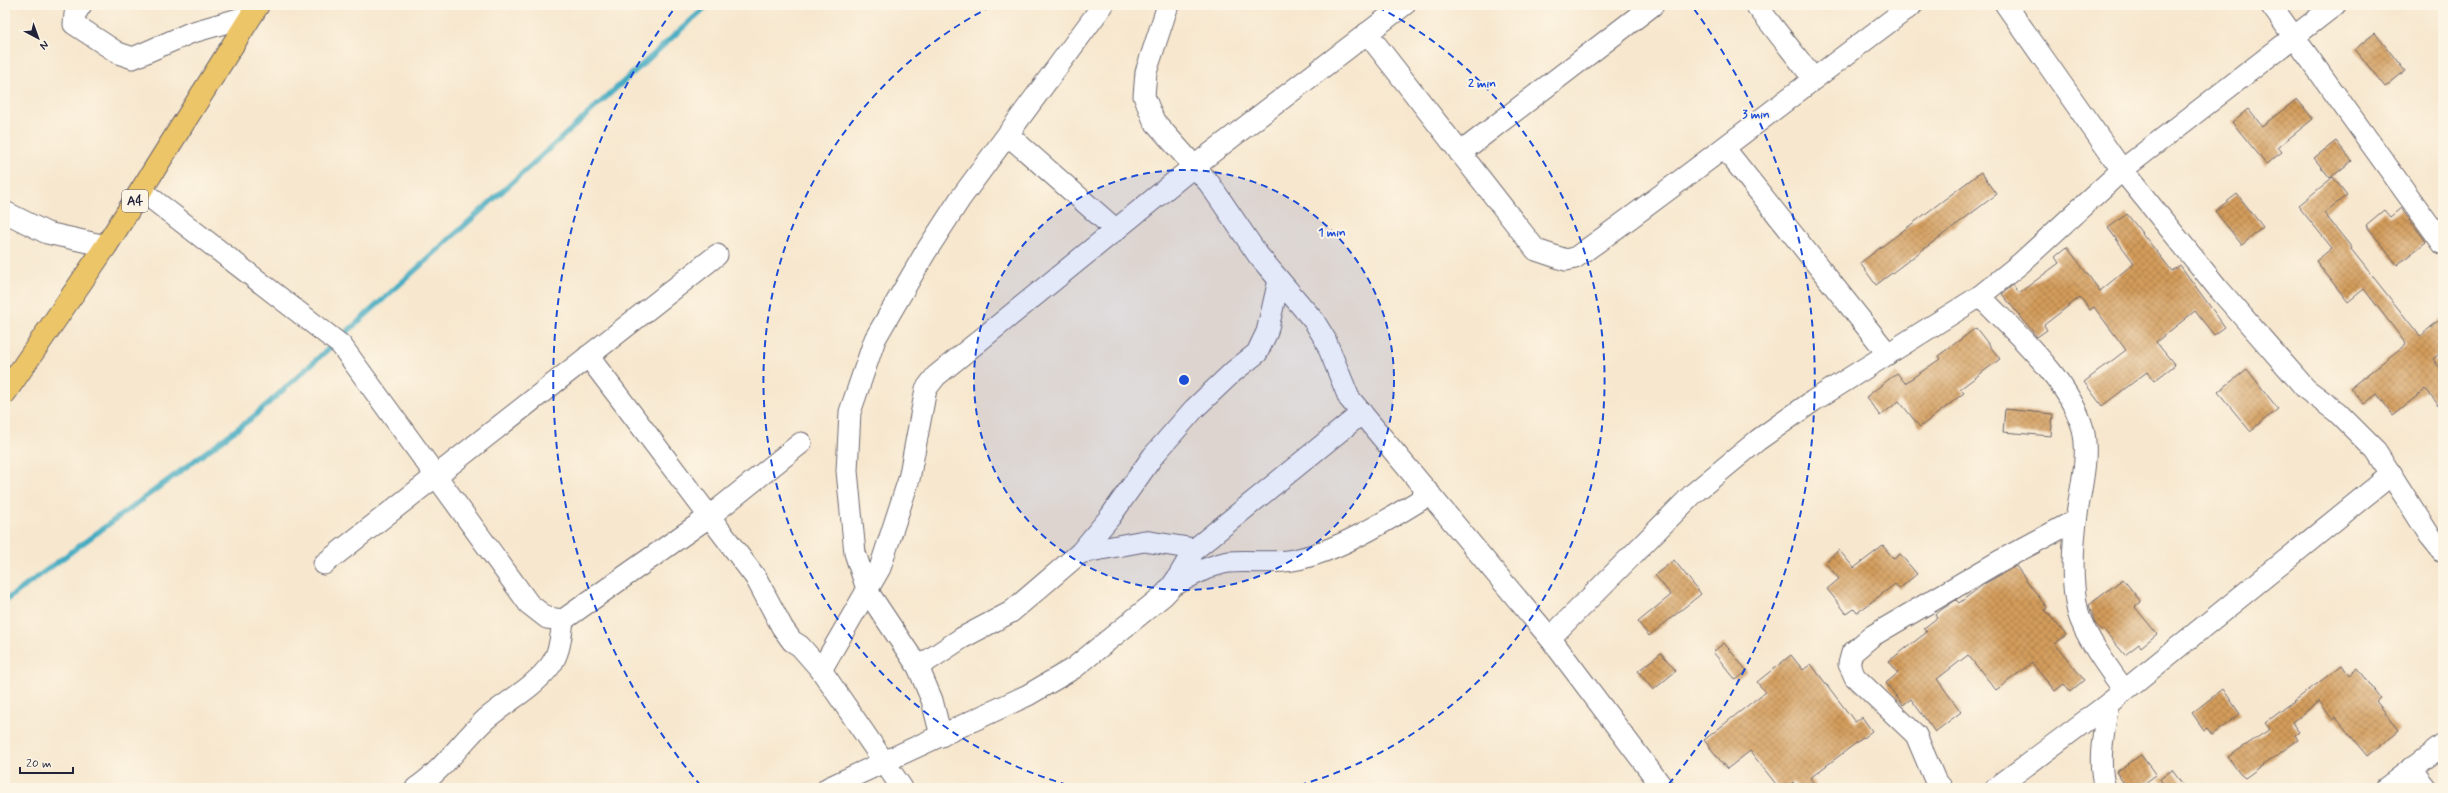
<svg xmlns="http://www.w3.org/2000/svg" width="2448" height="793" font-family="Mynerve,sans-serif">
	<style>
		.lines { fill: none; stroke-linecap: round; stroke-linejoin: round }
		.stream { stroke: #41aac1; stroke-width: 5.5 }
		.building { fill: url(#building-cross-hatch) }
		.minor-casing { stroke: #6d676e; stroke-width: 23 }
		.major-casing { stroke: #6d676e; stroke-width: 24 }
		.minor { stroke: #fff; stroke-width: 21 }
		.major { stroke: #edc569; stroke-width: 22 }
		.ring { fill: none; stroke: #1d4ed8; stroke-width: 2; stroke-dasharray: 7 5 }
		.labels { text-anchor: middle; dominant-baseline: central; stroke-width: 4; stroke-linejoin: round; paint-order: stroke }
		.shield { fill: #fcf5e5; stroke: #63616e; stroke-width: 1 }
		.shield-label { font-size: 13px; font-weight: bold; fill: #22223b }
		.centre { fill: #1d4ed8; stroke: #fcf5e5; stroke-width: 2 }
		.ring-label { font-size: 12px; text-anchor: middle; font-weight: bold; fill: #1d4ed8; stroke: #fcf5e5; stroke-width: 4; stroke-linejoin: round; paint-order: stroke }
	</style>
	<defs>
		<pattern id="building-cross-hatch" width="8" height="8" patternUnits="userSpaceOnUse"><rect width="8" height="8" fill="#d39c5b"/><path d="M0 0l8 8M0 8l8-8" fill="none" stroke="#ab7f4c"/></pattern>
	</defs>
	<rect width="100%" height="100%" fill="#fcf5e5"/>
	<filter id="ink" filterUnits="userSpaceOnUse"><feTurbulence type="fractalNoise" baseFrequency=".025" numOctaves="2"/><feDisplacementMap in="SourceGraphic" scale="8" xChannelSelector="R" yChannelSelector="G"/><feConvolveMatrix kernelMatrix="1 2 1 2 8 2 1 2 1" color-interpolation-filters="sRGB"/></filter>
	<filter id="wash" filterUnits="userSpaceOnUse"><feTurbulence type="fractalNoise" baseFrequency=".012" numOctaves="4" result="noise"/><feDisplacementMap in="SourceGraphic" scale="16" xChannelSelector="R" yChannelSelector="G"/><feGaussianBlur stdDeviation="0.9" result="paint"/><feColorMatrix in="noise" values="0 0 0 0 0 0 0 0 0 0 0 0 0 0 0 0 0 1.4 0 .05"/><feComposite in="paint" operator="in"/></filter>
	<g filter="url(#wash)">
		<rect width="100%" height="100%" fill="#f7e7ce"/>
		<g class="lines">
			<!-- stream -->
			<polyline class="stream" points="5,601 252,418 708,5"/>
		</g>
		<g id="blocks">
			<!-- building -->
			<g class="building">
				<polygon points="2375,33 2405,71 2385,87 2355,49"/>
				<polygon points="2297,99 2313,119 2278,147 2282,152 2266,164 2232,122 2248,109 2262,126"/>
				<polygon points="2336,141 2352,161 2330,178 2314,158"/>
				<polygon points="1981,172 1997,194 1876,285 1860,263"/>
				<polygon points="2333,177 2347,195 2324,213 2352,248 2351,249 2420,336 2443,317 2443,351 2433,359 2443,372 2443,411 2426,389 2393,415 2377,394 2364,404 2350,388 2406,344 2364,289 2348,302 2316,261 2332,248 2298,206"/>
				<polygon points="2237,194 2263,227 2242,245 2215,211"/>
				<polygon points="2401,208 2426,242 2397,265 2366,225 2384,210 2390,217"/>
				<polygon points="2127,214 2172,271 2180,265 2225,327 2214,335 2195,311 2156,342 2175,365 2154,381 2147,372 2102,406 2084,382 2126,350 2094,307 2090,310 2080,297 2044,325 2047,330 2037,337 2002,294 2013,285 2019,293 2059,263 2055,257 2067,247 2100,291 2134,263 2108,228"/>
				<polygon points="1976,328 2000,359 1960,389 1964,393 1920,427 1899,401 1880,416 1866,397 1897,373 1905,383 1940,359 1938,356"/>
				<polygon points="2247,369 2278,409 2250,431 2218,392"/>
				<polygon points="2005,409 2053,414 2051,436 2003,432"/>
				<polygon points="1883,546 1894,559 1900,554 1917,574 1899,589 1895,584 1857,613 1854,609 1847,614 1827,589 1839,579 1825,562 1839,550 1854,568"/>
				<polygon points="1674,560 1701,594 1649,636 1638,622 1671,595 1655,575"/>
				<polygon points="2016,566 2047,608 2045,610 2066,635 2055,644 2084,680 2070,692 2064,684 2055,691 2032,663 1996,690 1968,655 1937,679 1961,712 1935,732 1911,699 1903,705 1886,683 1898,673 1889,661 1927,632 1924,628 1937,618 1935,615 1941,610 1956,600 1959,603 1984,584"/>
				<polygon points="2123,579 2141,602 2135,607 2157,634 2141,647 2139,644 2125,655 2104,630 2102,631 2095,623 2089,605"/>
				<polygon points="1724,643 1747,671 1736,680 1713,652"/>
				<polygon points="1661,653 1676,671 1653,690 1638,671"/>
				<polygon points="1791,655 1803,670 1811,664 1855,722 1862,717 1872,731 1810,778 1818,788 1797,788 1793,782 1785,788 1779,788 1750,751 1727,769 1704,740 1765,692 1757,682"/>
				<polygon points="2342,665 2349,675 2358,668 2380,698 2376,701 2399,730 2367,756 2336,718 2333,720 2319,701 2292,723 2299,732 2295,735 2298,740 2245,778 2240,774 2228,757 2270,729 2265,723"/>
				<polygon points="2223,689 2240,714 2212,735 2207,728 2204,730 2192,713"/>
				<polygon points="2141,755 2156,775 2138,788 2127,788 2116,772"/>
				<polygon points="2172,770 2185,788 2166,788 2160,779"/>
			</g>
		</g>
	</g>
	<g filter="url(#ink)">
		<use href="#blocks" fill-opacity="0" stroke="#6d676e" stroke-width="1"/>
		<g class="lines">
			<!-- minor casing -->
			<g class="minor-casing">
				<g id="minor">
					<polyline points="81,5 75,14 74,24 118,53 133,58 190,33 252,15"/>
					<polyline points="1168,5 1146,72 1144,96 1154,121 1209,183 1258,255 1314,321 1325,339 1349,398 1550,638 1663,788"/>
					<polyline points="1756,5 1813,78"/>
					<polyline points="2006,5 2122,170 2217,287 2306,389 2337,412 2376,451 2430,536 2443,552"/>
					<polyline points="2271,5 2443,244"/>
					<path d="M1367,33L1536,250L1566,260L1575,258C1689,177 1799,89 1912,5"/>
					<polyline points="1008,135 1116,230"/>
					<polyline points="1725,149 1888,354"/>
					<polyline points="1460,153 1653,5"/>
					<polyline points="142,191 341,345 529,604 547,618 563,620 710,516 801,443"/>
					<polyline points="5,212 47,233 106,246"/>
					<path d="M1980,296C2015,333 2069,379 2083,429C2089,453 2082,483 2078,507C2073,540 2070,579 2078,612C2085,637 2109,669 2124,690"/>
					<polyline points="588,356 756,578 782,627 792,641 800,646 821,670 902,788"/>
					<polyline points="1080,553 1144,541 1195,549"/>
					<polyline points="324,564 717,255"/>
					<path d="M1176,584C1193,575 1210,565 1229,562C1250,560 1272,564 1293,560C1336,553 1393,517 1430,494"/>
					<polyline points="1550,638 1694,493 1758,440 1813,401 1980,296 2021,263 2122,170 2335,5"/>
					<polyline points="918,667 962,638 1011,612 1080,553 1110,517 1153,456 1194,409 1234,371 1257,353 1267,332 1279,280"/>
					<polyline points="821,670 880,568 909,479 926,389 936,376 1193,167 1404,5"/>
					<polyline points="941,736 932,700 918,667 868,592 855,553 847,471 850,412 875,339 925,253 960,199 1103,5"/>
					<polyline points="2411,768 2427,788"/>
					<path d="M416,788C443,770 462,741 486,719C507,701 532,689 550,666C560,653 561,636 563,620"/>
					<path d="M828,788L1028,695L1074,668L1164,595C1178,582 1184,565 1195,549L1362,413"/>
					<polyline points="1942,788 1935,780 1916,735 1855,677 1849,664 1852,653 1872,636 1998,562 2076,520"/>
					<polyline points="1996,788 2108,704 2392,474"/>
					<path d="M2105,788C2097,762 2104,731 2108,704"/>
					<polyline points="2386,788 2443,745"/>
				</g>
			</g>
			<!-- major casing -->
			<g class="major-casing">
				<polyline id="major" points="5,393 106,246 258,5"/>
			</g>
			<!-- minor -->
			<use href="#minor" class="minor"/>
			<!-- major -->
			<use href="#major" class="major"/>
		</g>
	</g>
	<!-- distance rings -->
	<circle cx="1184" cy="380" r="210" fill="#1d4ed8" fill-opacity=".12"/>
	<g class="ring">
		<circle cx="1184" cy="380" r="210"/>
		<path d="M1079 788A421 421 0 0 1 990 7M1378 7A421 421 0 0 1 1289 788"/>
		<path d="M701 786A631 631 0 0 1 674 9M1694 9A631 631 0 0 1 1667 786"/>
	</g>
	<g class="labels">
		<!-- shield labels -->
		<rect class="shield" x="122" y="190" width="26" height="22" rx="3"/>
		<g class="shield-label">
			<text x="135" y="201">A4</text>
		</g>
	</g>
	<circle cx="1184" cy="380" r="6" class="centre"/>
	<g class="ring-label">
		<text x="1482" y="87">2 min</text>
		<text x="1756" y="118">3 min</text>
		<text x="1332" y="236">1 min</text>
	</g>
	<!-- margin -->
	<rect width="2448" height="793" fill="none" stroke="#fcf5e5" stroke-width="20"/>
	<!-- north arrow -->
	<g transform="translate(38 38) rotate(139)" stroke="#fcf5e5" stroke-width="3" paint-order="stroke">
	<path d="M0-3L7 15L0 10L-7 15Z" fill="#22223b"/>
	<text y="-6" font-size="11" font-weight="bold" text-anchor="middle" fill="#22223b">N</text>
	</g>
	<!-- scale -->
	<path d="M20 767v6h53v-6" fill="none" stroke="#22223b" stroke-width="2"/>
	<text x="26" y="767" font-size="12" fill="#22223b" stroke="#fcf5e5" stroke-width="3" paint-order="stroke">20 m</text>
</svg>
